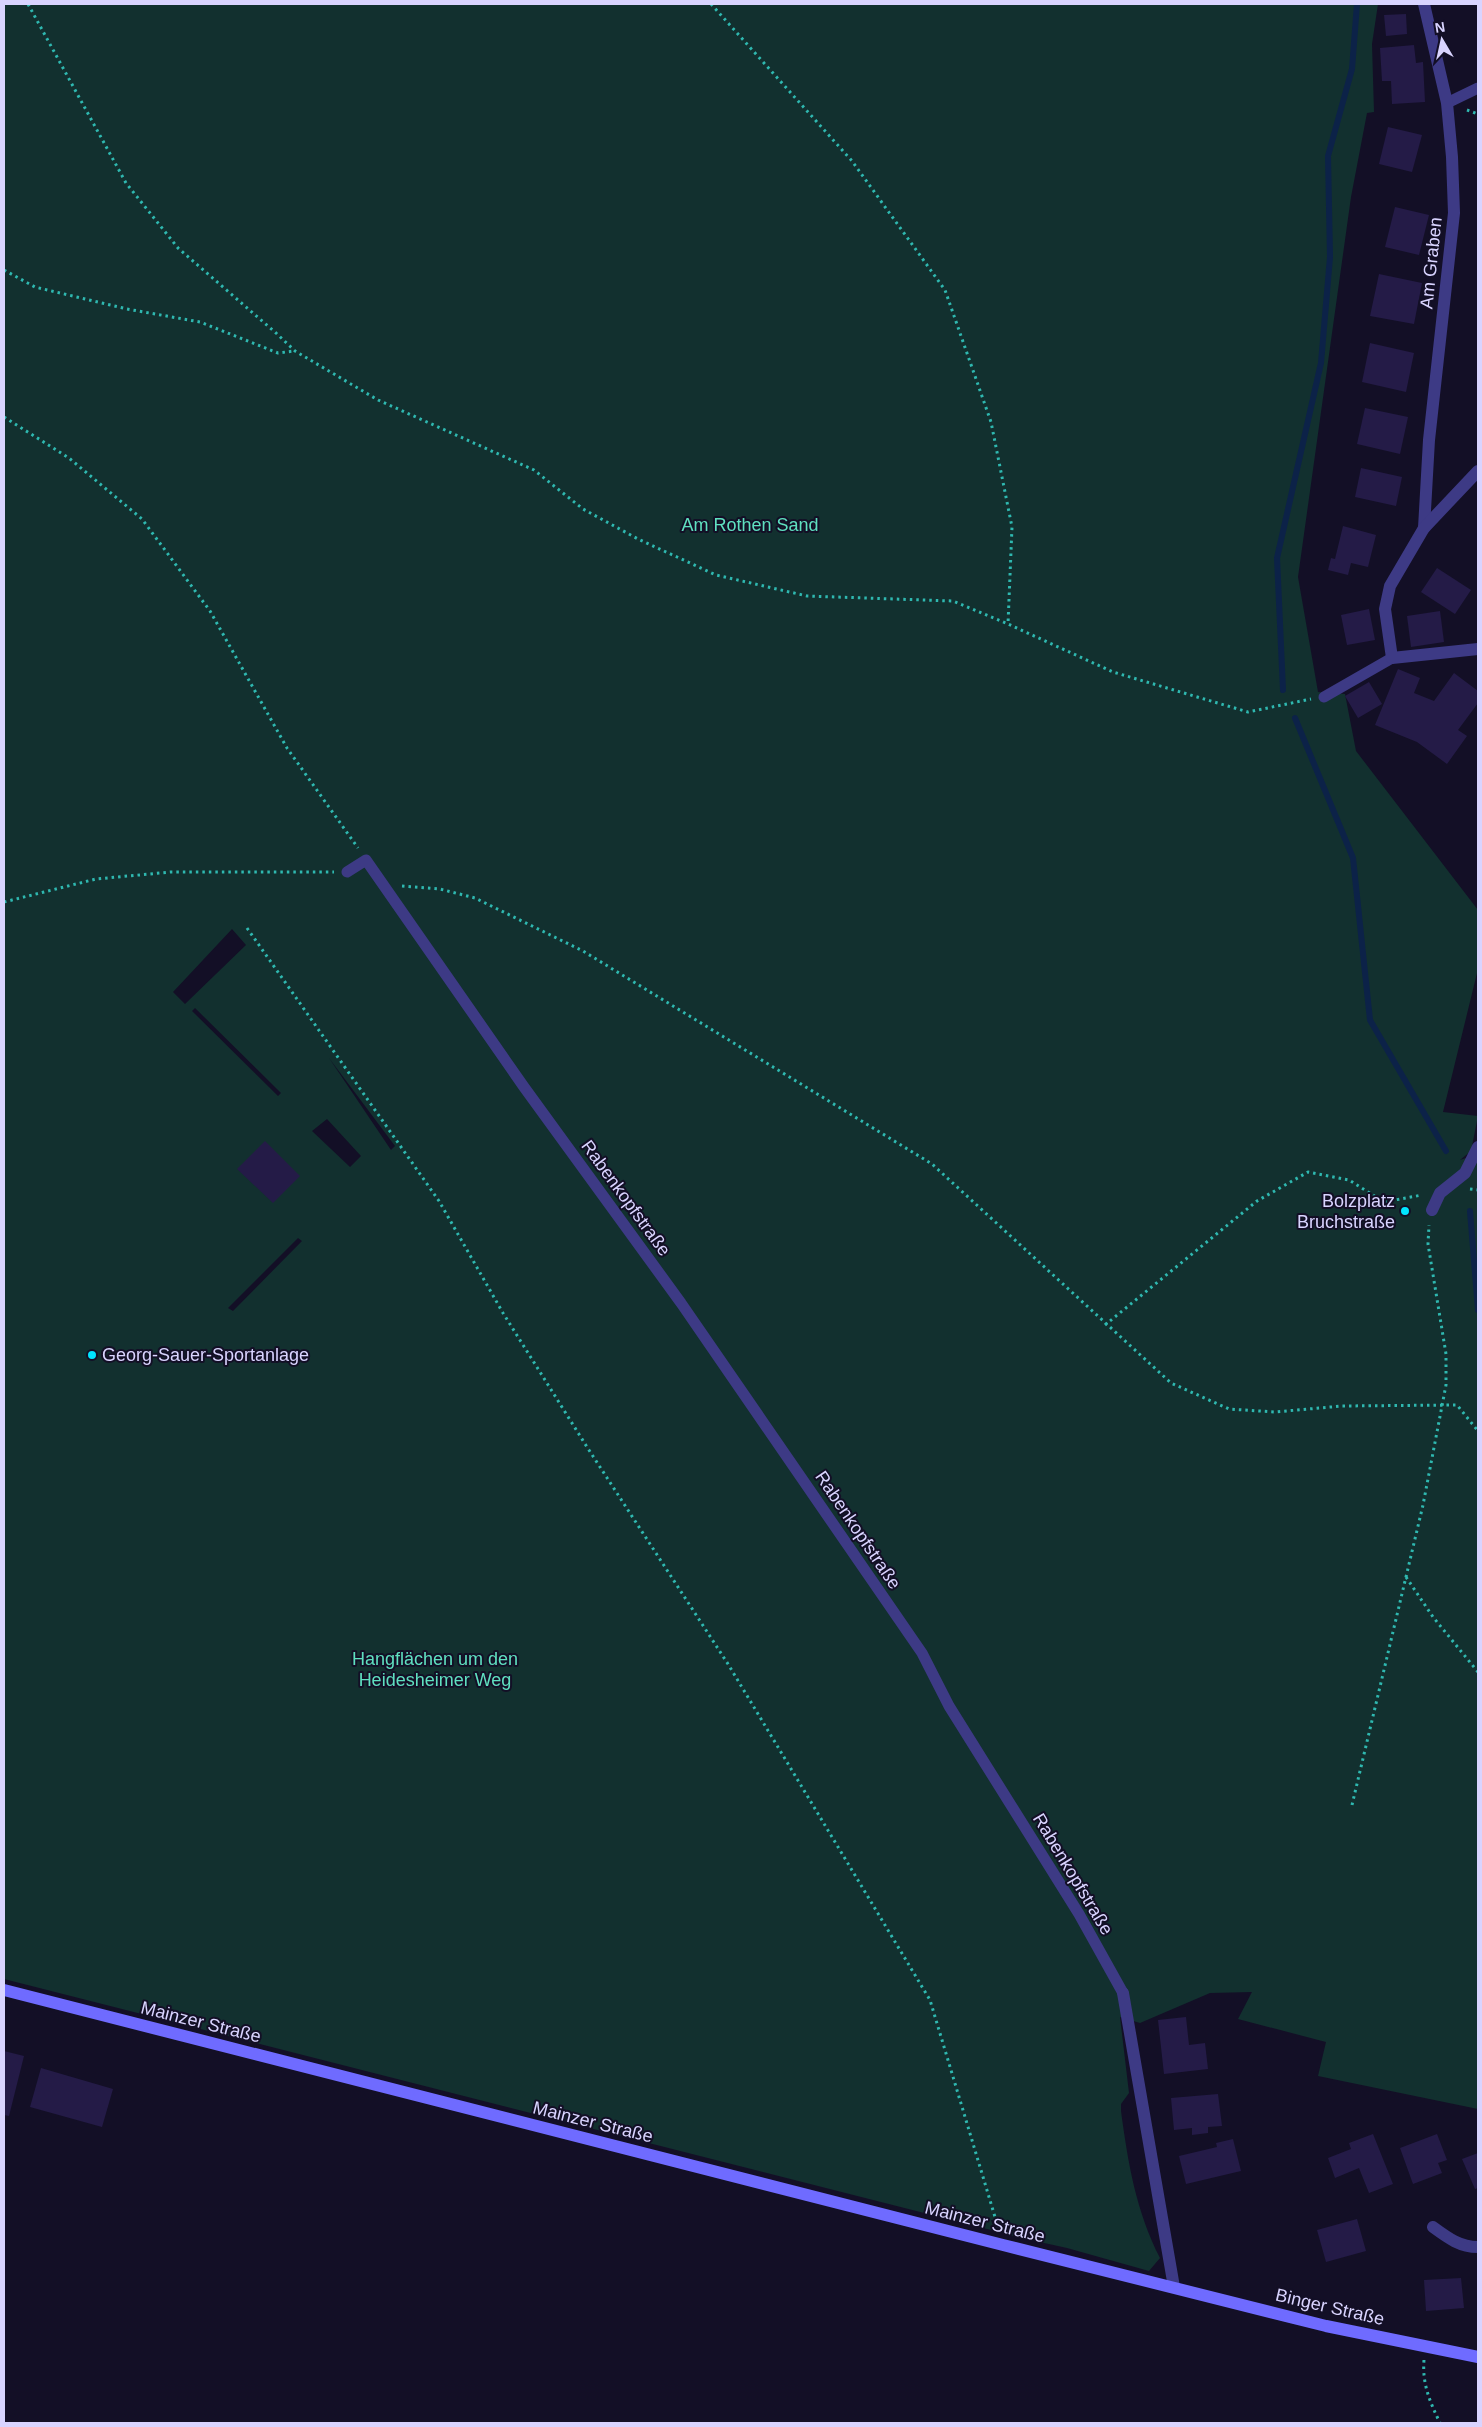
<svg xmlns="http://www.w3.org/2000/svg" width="1482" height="2427" font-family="Arial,sans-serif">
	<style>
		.green { fill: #12302f; fill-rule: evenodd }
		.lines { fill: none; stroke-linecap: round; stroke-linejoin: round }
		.stream { stroke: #0c2248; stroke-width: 6 }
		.building { fill: #241b47 }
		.path { stroke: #2fb8b0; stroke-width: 3; stroke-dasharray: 2.5 4; stroke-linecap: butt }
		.lane { stroke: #3d3a85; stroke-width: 11 }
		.street { stroke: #3d3a85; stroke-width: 12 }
		.secondary { stroke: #6f6bff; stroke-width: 12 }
		.poi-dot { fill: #00e5ff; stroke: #130f26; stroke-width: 2 }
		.labels { text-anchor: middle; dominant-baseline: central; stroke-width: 4; stroke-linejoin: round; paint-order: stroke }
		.street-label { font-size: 18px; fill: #d9d4ff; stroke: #130f26 }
		.park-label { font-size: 18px; fill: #5fe0c0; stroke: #130f26 }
		.poi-label { font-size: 18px; fill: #d9d4ff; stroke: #130f26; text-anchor: end }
	</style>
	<rect width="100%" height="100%" fill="#130f26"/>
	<!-- green -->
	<path class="green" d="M4,4H1378L1372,44L1374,112L1367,113L1351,197L1298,577L1318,692L1345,694L1356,751L1478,910V969L1443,1112L1478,1116L1471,1151L1460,1160L1478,1154V2109L1318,2076L1326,2042L1238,2019L1252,1992L1210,1993L1140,2023L1120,2017L1129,2093L1121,2104V2111C1128,2163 1136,2211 1160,2258L1149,2271L1067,2248L1004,2234L1001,2222L991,2220L995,2231L4,1979ZM232,929L246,945L185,1004L173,992ZM195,1008L281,1093L278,1096L192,1011ZM329,1058L395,1146L391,1150ZM327,1119L361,1156L350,1167L312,1131ZM298,1238L302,1241L233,1311L228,1308Z"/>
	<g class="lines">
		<!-- stream -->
		<g class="stream">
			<polyline points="1283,690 1277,558 1321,363 1330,257 1328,156 1352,69 1357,4"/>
			<polyline points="1295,718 1353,858 1370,1020 1446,1151"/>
			<polyline points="1470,1211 1478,1310"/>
		</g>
	</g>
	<!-- building -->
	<g class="building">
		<polygon points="1406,14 1407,34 1386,36 1384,15"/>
		<polygon points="1414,45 1416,63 1423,62 1425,102 1392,104 1391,81 1382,81 1380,48"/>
		<polygon points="1388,127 1422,135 1412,172 1379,164"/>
		<polygon points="1395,207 1429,215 1419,255 1385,247"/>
		<polygon points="1379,274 1422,283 1414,324 1370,316"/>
		<polygon points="1370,343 1414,353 1406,392 1362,382"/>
		<polygon points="1365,408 1408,417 1400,454 1357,444"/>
		<polygon points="1361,468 1402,477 1396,506 1355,497"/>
		<polygon points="1343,526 1376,535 1368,567 1351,563 1348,575 1328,570 1331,558 1335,559"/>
		<polygon points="1437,568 1471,590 1455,614 1421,592"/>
		<polygon points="1369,609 1375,640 1347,645 1341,615"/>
		<polygon points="1440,611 1444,642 1411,647 1407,616"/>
		<polygon points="1398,669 1420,678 1414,693 1434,701 1454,673 1478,691 1478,703 1458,730 1467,736 1447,764 1417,742 1375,725"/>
		<polygon points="1369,682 1382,704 1358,718 1345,696"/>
		<polygon points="265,1141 300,1176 273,1203 237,1169"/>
		<polygon points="1186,2017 1189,2045 1205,2043 1208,2069 1164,2074 1158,2020"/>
		<polygon points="4,2051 24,2056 9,2116 4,2115"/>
		<polygon points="41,2068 113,2089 102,2127 30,2107"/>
		<polygon points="1218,2094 1222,2126 1208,2127 1208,2133 1192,2135 1192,2128 1174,2130 1171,2098"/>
		<polygon points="1373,2134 1393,2184 1369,2193 1359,2168 1335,2178 1328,2158 1351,2149 1349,2143"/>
		<polygon points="1437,2134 1447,2160 1438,2163 1442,2173 1413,2184 1400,2148"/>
		<polygon points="1233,2139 1241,2171 1186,2184 1179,2156 1217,2147 1216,2143"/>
		<polygon points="1478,2153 1478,2188 1475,2189 1462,2159"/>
		<polygon points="1357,2219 1366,2251 1326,2262 1317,2230"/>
		<polygon points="1461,2278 1464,2308 1426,2311 1424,2280"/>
	</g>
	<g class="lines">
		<!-- path -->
		<g class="path">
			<polyline points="28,4 126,183 178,248 276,333 295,351 378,400 534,470 583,509 638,539 716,575 807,596 953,601 1008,624"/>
			<polyline points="711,4 852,161 945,290 991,422 1012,527 1008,624 1113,672 1248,712 1311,699"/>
			<polyline points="1467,110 1478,114"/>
			<polyline points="4,270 35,287 127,309 200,322 278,353 294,351"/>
			<polyline points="4,417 69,458 142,519 210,611 287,748 358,848"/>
			<polyline points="402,886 440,889 475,898 583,951 932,1164 1171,1383 1229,1409 1275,1412 1342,1406 1457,1405 1478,1431"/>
			<polyline points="4,902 96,879 171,872 334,872"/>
			<polyline points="247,928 439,1201 503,1313 587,1447 728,1664 930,2000 998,2227"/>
			<polyline points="1470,1189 1478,1190"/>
			<polyline points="1105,1325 1257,1201 1308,1172 1349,1180 1384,1202 1422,1195"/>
			<polyline points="1406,1577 1433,1617 1478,1672"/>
			<polyline points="1352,1805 1423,1505 1446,1385 1446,1354 1428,1244 1429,1225"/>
			<path d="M1424,2360C1422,2384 1430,2402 1440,2423"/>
		</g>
		<!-- lane -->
		<g class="lane">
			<polyline points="1447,103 1478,88"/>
			<polyline points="1324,697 1392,658"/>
			<polyline points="347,872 366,860 524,1087 681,1303 922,1653 949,1706 1079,1914 1123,1993"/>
		</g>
		<!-- street -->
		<g class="street">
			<polyline points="1424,4 1447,103 1452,157 1454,213 1429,440 1424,528"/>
			<polyline points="1478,471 1424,528 1390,586 1385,609 1392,658 1478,649"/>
			<polyline points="1432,1210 1440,1193 1465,1173 1478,1147"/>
			<polyline points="1123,1993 1174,2287"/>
			<path d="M1433,2227C1448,2238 1460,2247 1478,2247"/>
		</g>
		<!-- secondary -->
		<polyline class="secondary" points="4,1990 1003,2245 1326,2326 1478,2357"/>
	</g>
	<!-- markers -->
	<g class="poi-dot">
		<circle cx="1405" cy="1211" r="5"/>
		<circle cx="92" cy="1355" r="5"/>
	</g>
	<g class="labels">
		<!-- street labels -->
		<g class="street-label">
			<text transform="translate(1431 263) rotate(-84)">Am Graben</text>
			<text transform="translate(626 1198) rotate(54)">Rabenkopfstraße</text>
			<text transform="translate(858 1530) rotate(56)">Rabenkopfstraße</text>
			<text transform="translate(1073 1874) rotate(59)">Rabenkopfstraße</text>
			<text transform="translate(201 2022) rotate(14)">Mainzer Straße</text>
			<text transform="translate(593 2122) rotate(14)">Mainzer Straße</text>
			<text transform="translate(985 2222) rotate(14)">Mainzer Straße</text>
			<text transform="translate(1330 2307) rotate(13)">Binger Straße</text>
		</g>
		<!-- park labels -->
		<g class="park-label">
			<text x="750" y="525">Am Rothen Sand</text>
			<text x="435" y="1659">Hangflächen um den<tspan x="435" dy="21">Heidesheimer Weg</tspan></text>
		</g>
		<!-- poi labels -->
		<g class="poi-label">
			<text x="1395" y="1201">Bolzplatz<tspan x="1395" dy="21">Bruchstraße</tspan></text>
			<text x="102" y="1355" text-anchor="start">Georg-Sauer-Sportanlage</text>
		</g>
	</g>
	<!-- border -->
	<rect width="1482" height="2427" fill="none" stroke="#d9d4ff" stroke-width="10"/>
	<!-- north arrow -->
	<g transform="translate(1442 40) rotate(351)" stroke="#130f26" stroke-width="4" paint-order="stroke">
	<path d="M0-4L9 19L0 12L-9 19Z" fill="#d9d4ff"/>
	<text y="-8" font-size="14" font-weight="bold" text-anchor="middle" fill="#d9d4ff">N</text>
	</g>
</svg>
